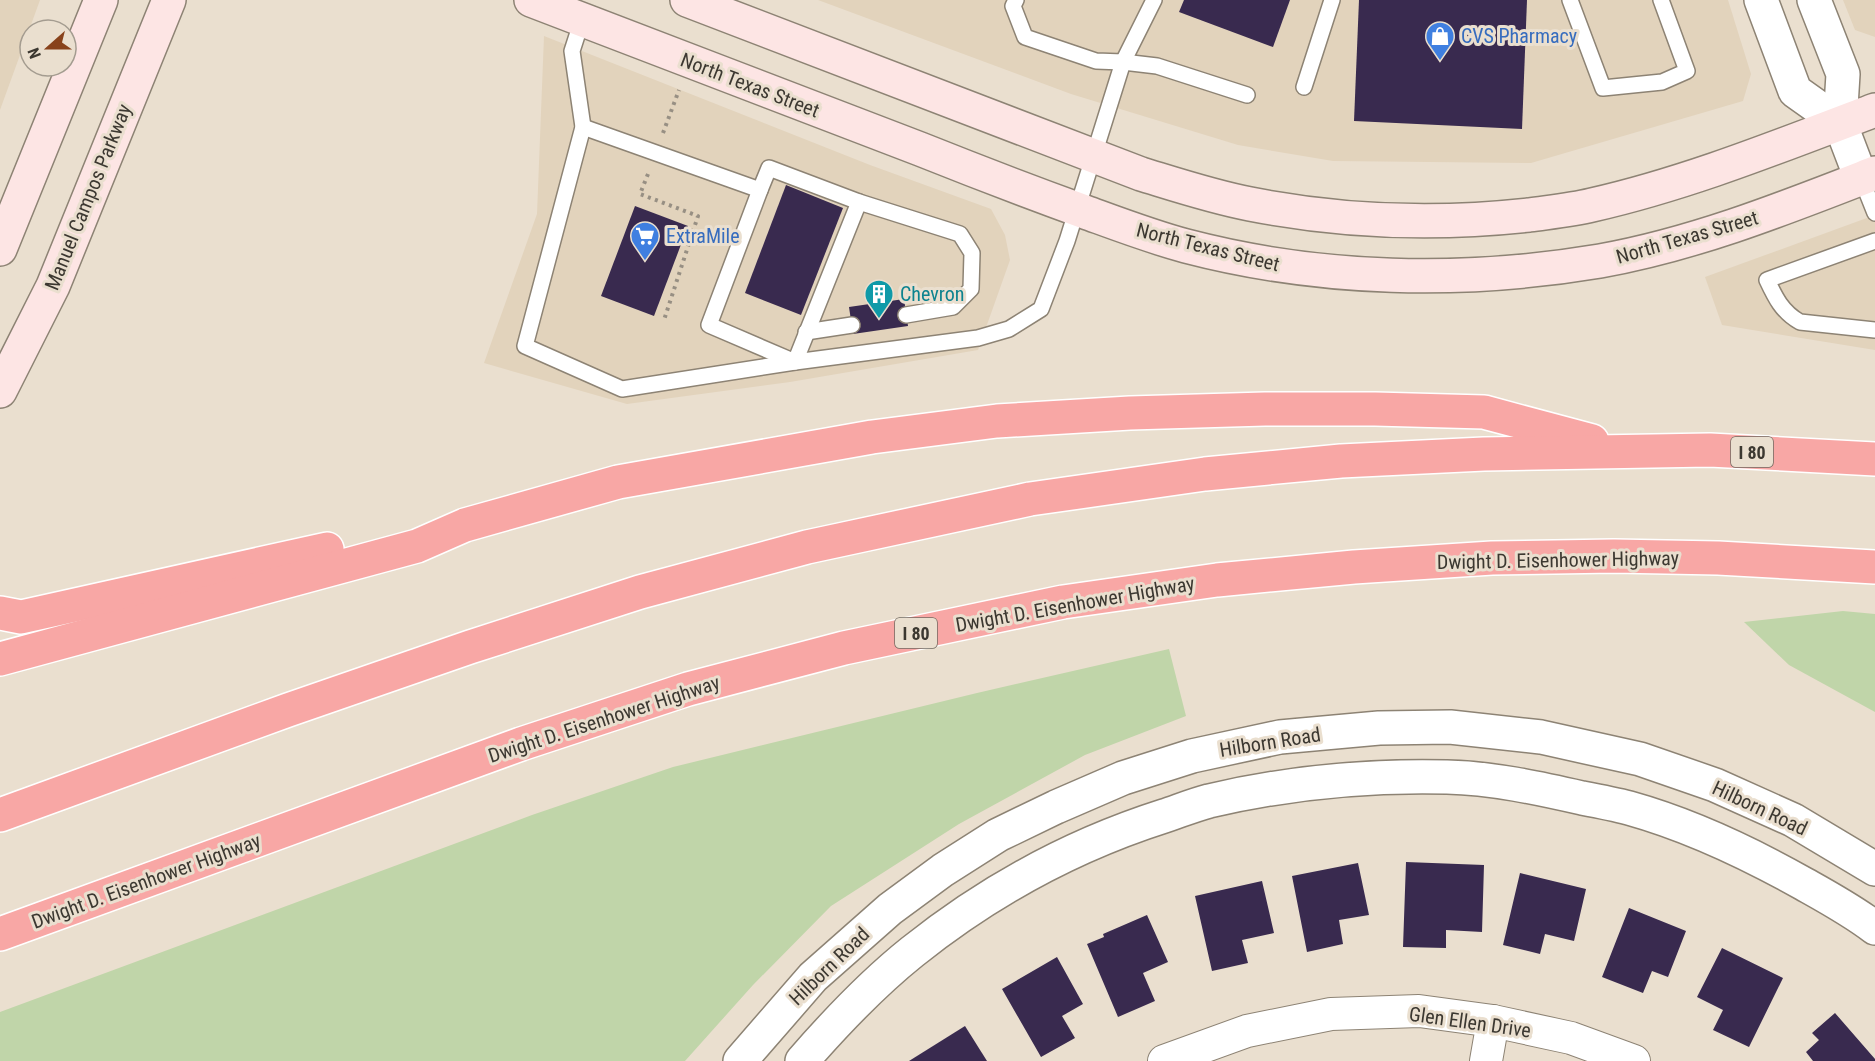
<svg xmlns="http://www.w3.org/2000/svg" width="1875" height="1061" font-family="'Roboto Condensed',sans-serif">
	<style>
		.built { fill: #e2d3bc }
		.green { fill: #c0d5a9 }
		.building { fill: #392a4f }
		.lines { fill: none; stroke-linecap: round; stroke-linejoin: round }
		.service-casing { stroke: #8d8374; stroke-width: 18 }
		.minor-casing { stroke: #8d8374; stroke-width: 34 }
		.tertiary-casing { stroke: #8d8374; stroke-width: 36 }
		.secondary-casing { stroke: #8d8374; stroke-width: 36 }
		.motorway-casing { stroke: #fff; stroke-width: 36 }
		.path { stroke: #978f83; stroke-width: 4; stroke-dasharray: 3 4.5; stroke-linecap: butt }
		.service { stroke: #fff; stroke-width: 15 }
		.minor { stroke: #fff; stroke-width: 32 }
		.tertiary { stroke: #fff; stroke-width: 33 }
		.secondary { stroke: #fde5e4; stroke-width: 33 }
		.motorway { stroke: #f8a7a5; stroke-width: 33 }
		.labels { text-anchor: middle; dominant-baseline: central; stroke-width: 6; stroke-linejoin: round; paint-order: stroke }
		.shield { fill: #eadfcf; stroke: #706a60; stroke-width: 1.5 }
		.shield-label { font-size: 18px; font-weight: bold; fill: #3c3831 }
		.shop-label { font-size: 20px; fill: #366cbe; stroke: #eadfcf; text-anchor: start }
		.street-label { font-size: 20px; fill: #3c3831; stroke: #eadfcf }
		.culture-label { font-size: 20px; fill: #0d838f; stroke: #eadfcf; text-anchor: start }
	</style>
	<rect width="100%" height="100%" fill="#eadfcf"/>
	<!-- built -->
	<g class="built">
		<polygon points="0,0 40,0 0,110"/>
		<polygon points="818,0 1728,0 1751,74 1743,101 1531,163 1333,161 1238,145 1071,94"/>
		<polygon points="1843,0 1875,0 1875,37 1855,30"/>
		<polygon points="544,36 870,165 991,209 1005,235 1010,260 978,350 790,382 627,404 484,363 537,214"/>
		<polygon points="1875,215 1875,350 1722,325 1705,277"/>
	</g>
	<!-- green -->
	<g class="green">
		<polygon points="1843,611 1875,614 1875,712 1789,665 1744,622"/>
		<polygon points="1169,649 1186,716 1085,755 959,824 831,906 753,985 685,1061 0,1061 0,1012 532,815 673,767 977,693"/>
	</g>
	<!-- building -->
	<g class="building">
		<polygon points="1184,0 1290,0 1273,47 1179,12"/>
		<polygon points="1359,0 1527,0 1522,129 1354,121"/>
		<polygon points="786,185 843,208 801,315 745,293"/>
		<polygon points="635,206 688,226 654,316 601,296"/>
		<polygon points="904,299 908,326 853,334 849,307"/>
		<polygon points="1406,862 1484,865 1482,932 1446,930 1446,948 1403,947"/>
		<polygon points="1358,863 1369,915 1339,920 1343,944 1307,952 1292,876"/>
		<polygon points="1520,873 1586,889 1574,941 1545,934 1540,954 1503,945"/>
		<polygon points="1262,881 1274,933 1242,940 1248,963 1212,971 1195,896"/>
		<polygon points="1629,908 1686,931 1668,977 1652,971 1643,993 1602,977"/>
		<polygon points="1147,915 1168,962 1143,973 1155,1001 1118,1017 1087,944 1104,937 1103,934"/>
		<polygon points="1722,948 1783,978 1749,1047 1713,1030 1723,1010 1697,997"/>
		<polygon points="1057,957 1083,1004 1062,1016 1075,1038 1041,1057 1002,989"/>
		<polygon points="1835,1013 1875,1059 1875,1061 1813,1061 1806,1052 1819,1040 1812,1033"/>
		<polygon points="965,1026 987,1061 909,1061"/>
	</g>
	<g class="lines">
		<!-- service casing -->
		<g class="service-casing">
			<g id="service">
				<polyline points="1016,0 1013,6 1025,37 1096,61 1123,62 1157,66 1247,95"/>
				<polyline points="1570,0 1603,88 1662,82 1687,71 1661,0"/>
				<polyline points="582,20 572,51 583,127 525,346 622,389 795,362 978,338 1009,329 1041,309 1067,241 1123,62 1154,0"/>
				<polyline points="1304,87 1332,0"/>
				<polyline points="583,127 760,190 709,325 795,362 859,202 960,234 972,253 971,289 953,307 906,315"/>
				<polyline points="1861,178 1875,213"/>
				<polyline points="760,190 769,168 859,202"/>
				<path d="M1875,241L1767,280C1775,297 1782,312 1800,322L1875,330"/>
				<polyline points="806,332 852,325"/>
			</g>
		</g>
		<!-- minor casing -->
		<g class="minor-casing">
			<g id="minor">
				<polyline points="1164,1061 1247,1031 1331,1014 1419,1011 1493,1021 1571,1038 1634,1061"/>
				<polyline points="1486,1061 1493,1021"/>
			</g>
		</g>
		<!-- tertiary casing -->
		<g class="tertiary-casing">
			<g id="tertiary">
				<polyline points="1761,0 1795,91 1840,123"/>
				<polyline points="1814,0 1843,74 1840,123 1861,178"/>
				<polyline points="740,1061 813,977 890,909 943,870 998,835 1056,807 1123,778 1192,756 1280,737 1379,728 1450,727 1541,737 1640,759 1715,785 1793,820 1875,869"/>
				<path d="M802,1061C836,1022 872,984 912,952C987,892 1073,845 1164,816C1179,811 1194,805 1209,801C1286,783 1367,775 1447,777C1492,778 1538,788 1582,798C1598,801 1614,804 1629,808C1690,825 1749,853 1804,884C1829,898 1853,911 1875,928"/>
			</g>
		</g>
		<!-- secondary casing -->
		<g class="secondary-casing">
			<g id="secondary">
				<path d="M531,0C661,49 790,100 920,149C975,171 1030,192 1085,212C1118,224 1152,237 1186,246C1320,281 1463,284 1600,261C1695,244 1785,208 1875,173"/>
				<path d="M687,0L1141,174C1177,185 1213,197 1250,204C1342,222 1437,225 1529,215C1550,212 1572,210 1592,205C1689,183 1782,145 1875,110"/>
				<polyline points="0,249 101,0"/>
				<polyline points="0,391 53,286 169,0"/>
			</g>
		</g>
		<!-- motorway casing -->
		<g class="motorway-casing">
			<g id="motorway">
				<polyline points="0,613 21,617 327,549"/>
				<polyline points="0,659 417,546 465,525 618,482 872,437 997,421 1130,413 1265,409 1375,409 1484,412 1592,441"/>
				<polyline points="0,815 288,710 470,647 640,592 807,547 1030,499 1205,474 1341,461 1484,454 1710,450 1875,459"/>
				<polyline points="0,934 521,744 688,689 844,648 1063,602 1217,580 1354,567 1492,558 1614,556 1718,558 1875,567"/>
			</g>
		</g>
		<!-- path -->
		<g class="path">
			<polyline points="663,133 679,90"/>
			<polyline points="648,174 640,194 698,216 664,320"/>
		</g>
		<!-- service -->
		<use href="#service" class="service"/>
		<!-- minor -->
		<use href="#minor" class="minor"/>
		<!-- tertiary -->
		<use href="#tertiary" class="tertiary"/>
		<!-- secondary -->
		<use href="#secondary" class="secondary"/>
		<!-- motorway -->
		<use href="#motorway" class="motorway"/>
	</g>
	<!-- icons -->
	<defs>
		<g id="shop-pin" transform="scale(1.5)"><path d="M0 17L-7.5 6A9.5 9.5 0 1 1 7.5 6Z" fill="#3f7fe0" stroke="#eadfcf"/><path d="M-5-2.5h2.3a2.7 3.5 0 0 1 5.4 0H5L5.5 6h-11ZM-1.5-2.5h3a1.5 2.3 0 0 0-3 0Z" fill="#fff"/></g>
		<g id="supermarket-pin" transform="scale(1.5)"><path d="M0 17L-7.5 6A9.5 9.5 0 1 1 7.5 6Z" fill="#3f7fe0" stroke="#eadfcf"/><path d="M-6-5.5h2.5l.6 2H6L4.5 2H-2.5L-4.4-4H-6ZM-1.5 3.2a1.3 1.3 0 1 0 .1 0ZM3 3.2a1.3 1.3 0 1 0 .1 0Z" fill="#fff"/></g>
		<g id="building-pin" transform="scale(1.5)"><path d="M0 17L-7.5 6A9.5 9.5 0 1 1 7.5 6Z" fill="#0f9aa8" stroke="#eadfcf"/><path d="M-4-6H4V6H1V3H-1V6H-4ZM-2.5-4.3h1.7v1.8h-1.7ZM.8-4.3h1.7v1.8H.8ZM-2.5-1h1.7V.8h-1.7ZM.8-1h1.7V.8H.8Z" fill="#fff"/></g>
	</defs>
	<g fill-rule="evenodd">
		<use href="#shop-pin" x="1440" y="36"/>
		<use href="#supermarket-pin" x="645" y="236"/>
		<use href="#building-pin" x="879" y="294"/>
	</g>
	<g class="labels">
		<!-- shield labels -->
		<g class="shield">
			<rect x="1731" y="437" width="42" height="30" rx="4.5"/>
			<rect x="895" y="618" width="42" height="30" rx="4.5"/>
		</g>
		<g class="shield-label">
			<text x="1752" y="452">I 80</text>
			<text x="916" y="633">I 80</text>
		</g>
		<!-- shop labels -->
		<g class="shop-label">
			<text x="1461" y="36">CVS Pharmacy</text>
			<text x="666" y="236">ExtraMile</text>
		</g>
		<!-- street labels -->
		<g class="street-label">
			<text transform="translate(750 85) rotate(21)">North Texas Street</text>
			<text transform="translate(88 197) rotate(-68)">Manuel Campos Parkway</text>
			<text transform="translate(1687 237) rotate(-16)">North Texas Street</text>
			<text transform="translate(1208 247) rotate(14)">North Texas Street</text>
			<text transform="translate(1558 560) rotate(-1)">Dwight D. Eisenhower Highway</text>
			<text transform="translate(1075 604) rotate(-10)">Dwight D. Eisenhower Highway</text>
			<text transform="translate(604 719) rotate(-18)">Dwight D. Eisenhower Highway</text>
			<text transform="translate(1270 742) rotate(-9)">Hilborn Road</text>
			<text transform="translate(1760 808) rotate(25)">Hilborn Road</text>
			<text transform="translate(146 881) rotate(-20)">Dwight D. Eisenhower Highway</text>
			<text transform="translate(829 966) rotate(-44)">Hilborn Road</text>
			<text transform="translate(1470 1022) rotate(8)">Glen Ellen Drive</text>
		</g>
		<!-- culture labels -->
		<g class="culture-label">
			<text x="900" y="294">Chevron</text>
		</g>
	</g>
	<!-- north arrow -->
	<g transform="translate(48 48) rotate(249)"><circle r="28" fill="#eadfcf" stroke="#a49c90" stroke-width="1.5"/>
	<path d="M0-4.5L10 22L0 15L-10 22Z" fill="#88421b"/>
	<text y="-9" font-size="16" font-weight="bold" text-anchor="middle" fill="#3c3831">N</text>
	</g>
</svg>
